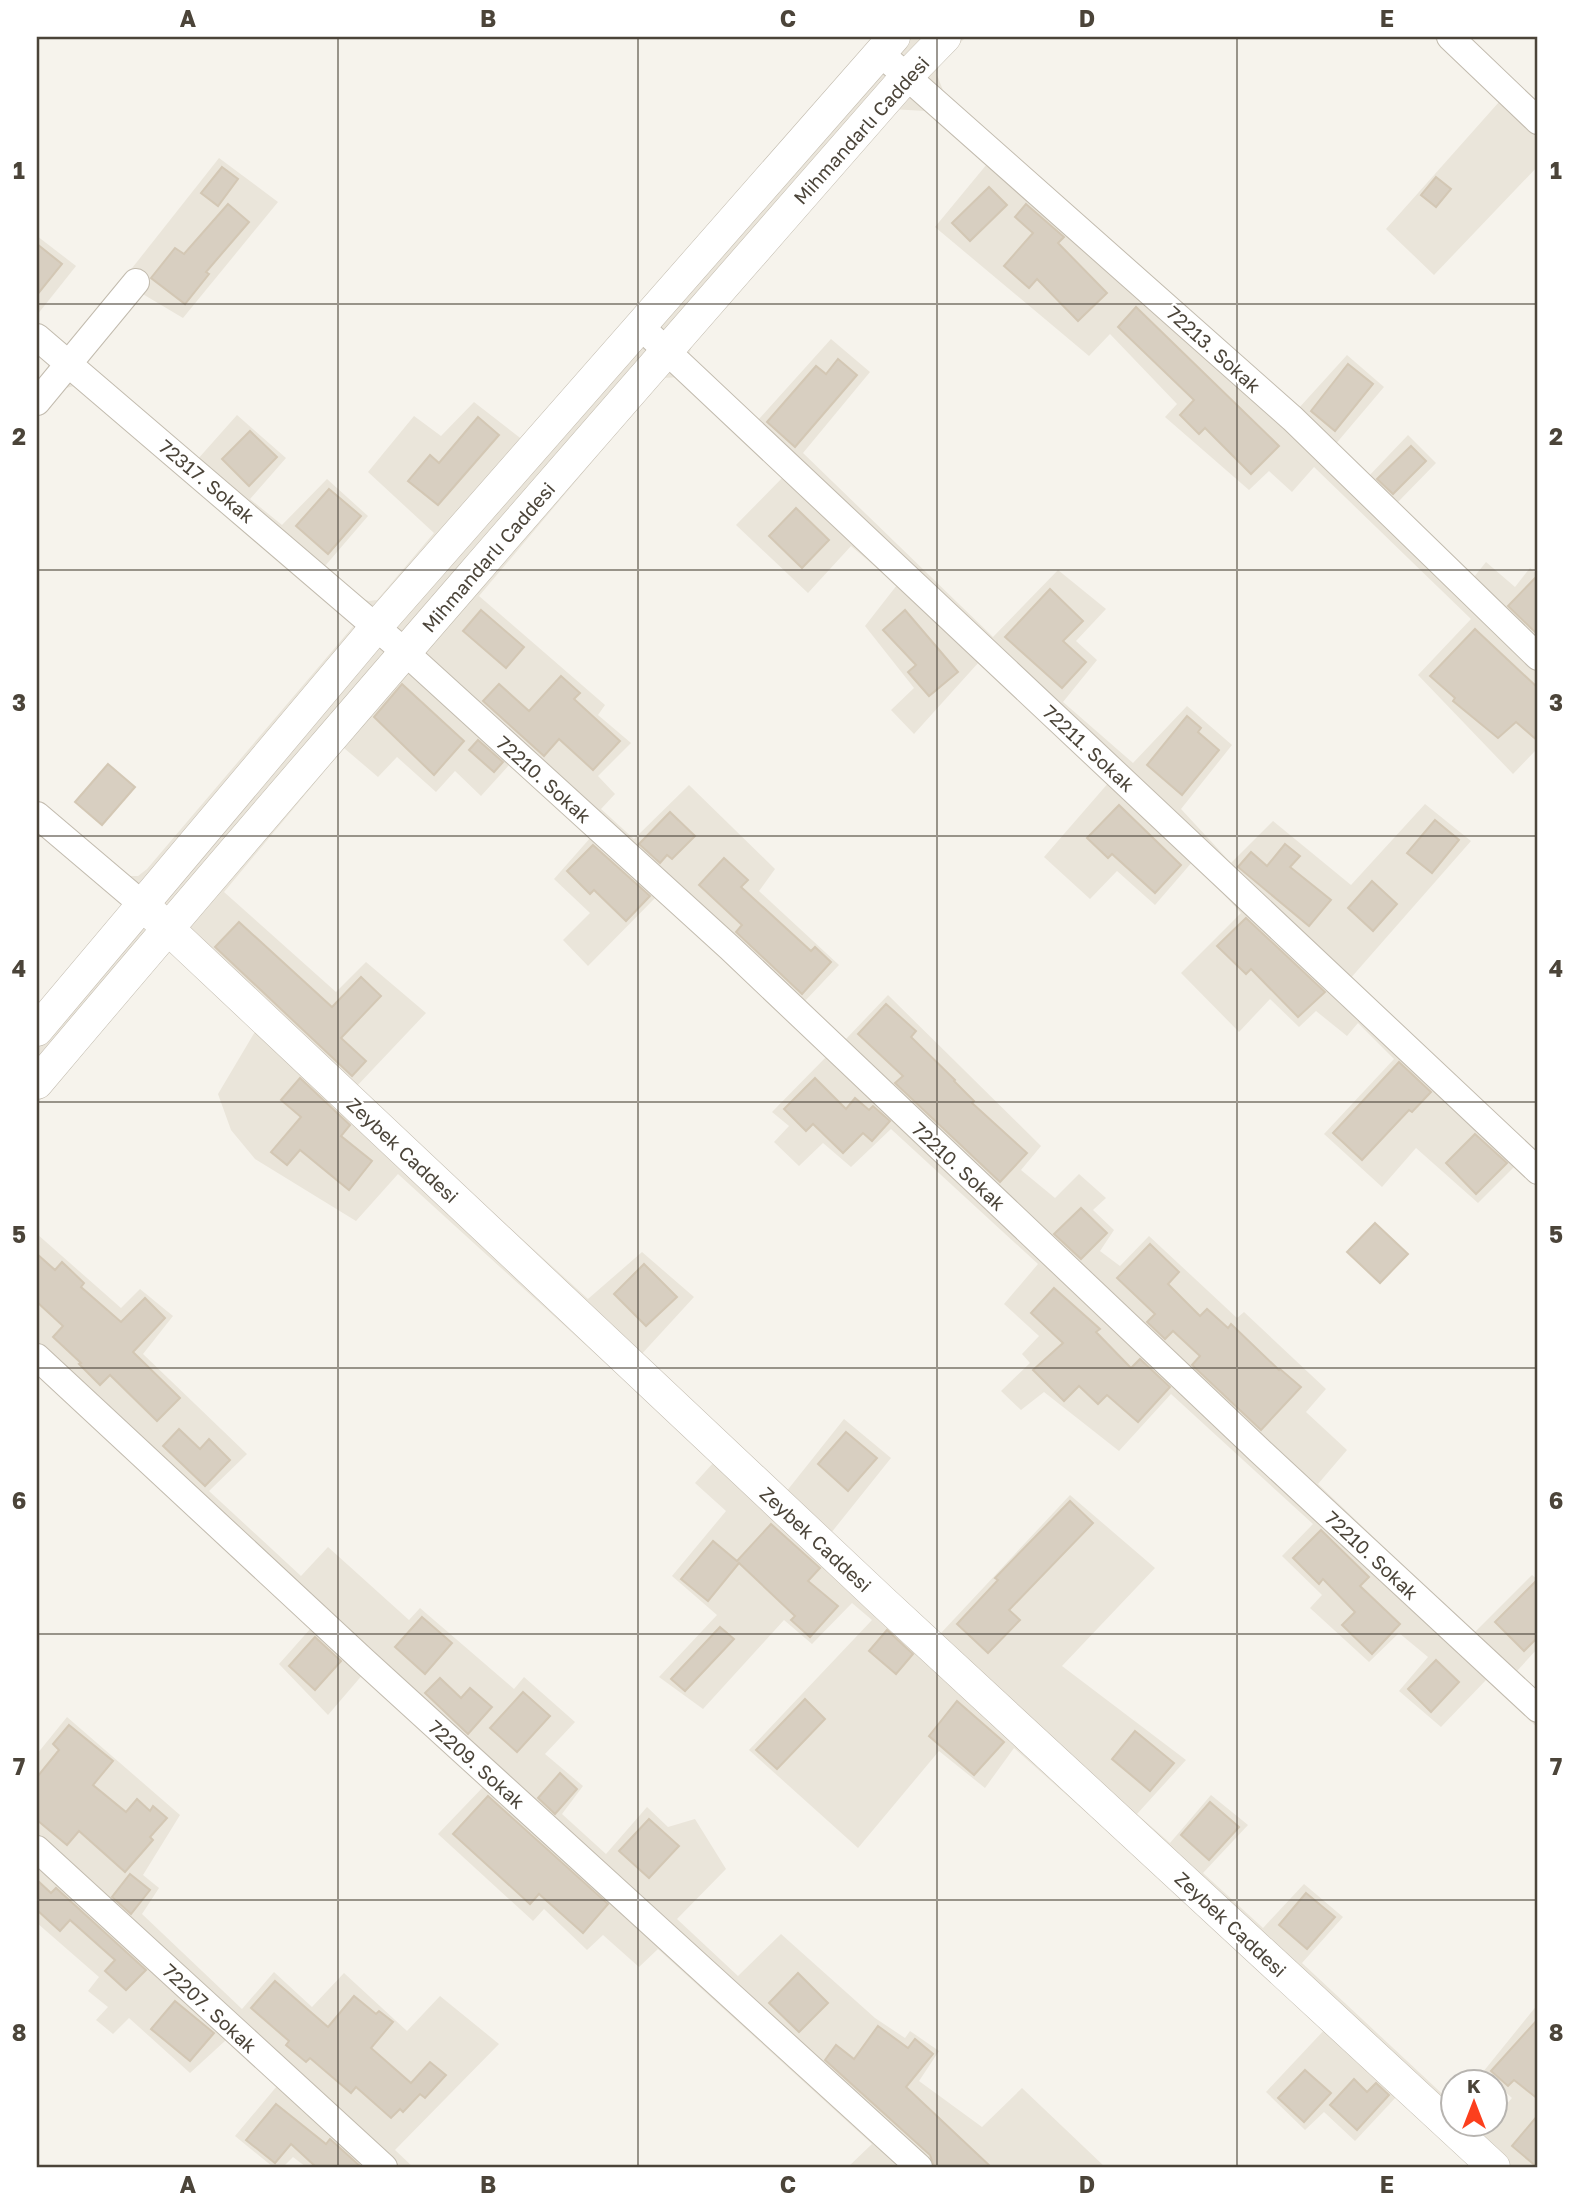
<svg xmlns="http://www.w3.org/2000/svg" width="1575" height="2204" font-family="'Golos Text',sans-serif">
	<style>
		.residential { fill: #eae5da }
		.building { fill: #d8cfc1; stroke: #d3c7b4; stroke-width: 2 }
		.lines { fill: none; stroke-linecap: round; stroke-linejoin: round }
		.minor-casing { stroke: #c2bbae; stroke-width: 28 }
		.tertiary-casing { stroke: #c2bbae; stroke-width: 33 }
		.minor { stroke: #fff; stroke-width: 26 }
		.tertiary { stroke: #fff; stroke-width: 32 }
		.grid { fill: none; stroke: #4b4439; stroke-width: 2; stroke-opacity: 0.55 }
		.labels { text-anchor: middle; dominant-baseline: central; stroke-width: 5; stroke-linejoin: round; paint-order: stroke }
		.street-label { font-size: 19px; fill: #4b4439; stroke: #fff }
		.neatline { fill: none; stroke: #4b4439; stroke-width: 2.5 }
		.grid-label { font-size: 23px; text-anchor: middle; font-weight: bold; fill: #4b4439 }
	</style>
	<rect width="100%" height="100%" fill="#f6f3ec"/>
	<!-- residential -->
	<g class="residential">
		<polygon points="875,37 966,37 939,64 937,75 946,98 1298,409 1347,355 1384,387 1334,446 1368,477 1408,435 1436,463 1397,503 1474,577 1486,562 1515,587 1530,568 1538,575 1538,751 1535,751 1513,774 1418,675 1471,619 1314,467 1292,492 1269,471 1249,490 1165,417 1177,404 1110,334 1089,356 935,227 987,164 925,111 891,109 693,343 689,354 759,419 831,339 870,372 803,453 993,637 1058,570 1106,609 1076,641 1097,660 1063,702 1133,763 1187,706 1232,745 1181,809 1231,863 1273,821 1351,885 1425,804 1471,841 1349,980 1538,1152 1538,1183 1517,1164 1478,1203 1416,1148 1382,1187 1324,1134 1394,1059 1358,1023 1347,1036 1316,1011 1299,1027 1270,999 1239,1032 1181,973 1241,913 1193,861 1155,905 1117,871 1090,899 1044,857 1110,781 979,662 914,734 891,710 914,688 865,626 897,585 851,546 808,593 736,525 786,474 681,377 663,378 479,596 605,705 598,715 631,743 598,776 615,794 601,809 634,839 689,785 775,869 759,891 839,965 804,1002 846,1039 888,995 1041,1146 1021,1170 1055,1198 1079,1174 1106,1198 1093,1210 1114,1230 1100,1251 1120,1266 1149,1236 1237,1318 1244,1312 1326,1389 1306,1412 1347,1450 1318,1484 1474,1633 1532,1575 1538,1580 1538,1648 1517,1671 1538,1692 1538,1728 1486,1680 1441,1727 1399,1691 1428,1657 1399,1633 1369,1662 1310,1608 1322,1595 1282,1556 1313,1524 1171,1394 1119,1451 1044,1392 1021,1410 1001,1391 1030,1363 1022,1354 1039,1336 1004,1304 1038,1264 891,1129 851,1167 823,1143 799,1166 774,1142 789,1126 772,1112 826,1057 656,897 588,966 563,940 590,913 554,879 591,837 510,764 481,796 455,771 436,792 397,757 378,777 344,748 224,892 336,992 366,962 426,1013 356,1087 588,1299 642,1252 694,1297 639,1357 786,1492 844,1419 891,1458 831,1533 941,1633 1070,1495 1155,1568 1062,1666 1186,1760 1137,1814 1170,1843 1211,1795 1248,1825 1203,1873 1263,1928 1304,1884 1343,1917 1302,1963 1452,2103 1452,2124 1475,2124 1482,2130 1488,2124 1494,2124 1495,2117 1512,2098 1483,2072 1538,2004 1538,2167 1472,2167 1397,2096 1355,2141 1324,2112 1305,2130 1266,2092 1327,2027 1014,1748 985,1788 939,1751 858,1848 749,1750 872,1620 852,1603 812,1644 784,1620 703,1709 659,1677 717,1615 672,1576 726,1511 695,1483 714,1462 398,1174 356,1221 255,1159 231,1130 218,1094 256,1030 167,950 37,1104 37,1010 128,903 37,828 37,801 120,871 129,876 138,876 147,869 356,623 78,385 58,390 48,374 48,363 37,348 37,324 69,348 219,158 278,202 183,318 141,293 84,361 197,460 237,415 286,458 250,499 282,525 327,479 368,516 325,566 361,598 369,601 377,600 434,533 368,472 414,416 441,436 474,402 524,441"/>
		<polygon points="1433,37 1469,37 1538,103 1538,166 1434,275 1386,229 1499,102"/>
		<polygon points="37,236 76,266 37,315"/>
		<polygon points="37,1234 121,1308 140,1289 173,1316 143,1354 247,1454 209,1491 301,1576 328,1547 409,1620 420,1608 514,1689 524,1677 575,1722 545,1754 583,1786 562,1814 606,1854 647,1807 668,1827 695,1819 726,1869 677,1919 738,1976 781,1934 875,2018 905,2038 910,2031 939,2051 919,2081 982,2127 1022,2088 1105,2167 848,2167 872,2144 658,1949 639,1967 603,1935 587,1950 544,1909 533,1921 438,1834 486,1784 364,1673 328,1715 279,1664 311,1628 37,1366"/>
		<polygon points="67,1717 180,1815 143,1875 159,1888 142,1914 242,2009 274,1972 312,2007 344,1973 407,2031 440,1996 499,2044 395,2150 413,2167 306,2167 293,2157 283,2167 273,2167 235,2136 277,2086 226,2040 190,2073 129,2018 113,2034 96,2020 108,2007 88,1991 99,1977 37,1923 37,1754"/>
	</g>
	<!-- building -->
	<g class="building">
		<polygon points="222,167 238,179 218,206 201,193"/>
		<polygon points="1436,177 1451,189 1436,207 1421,195"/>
		<polygon points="989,187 1007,205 970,241 952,223"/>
		<polygon points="228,204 249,222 206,272 209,274 185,304 151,278 175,248 184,254"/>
		<polygon points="1026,204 1064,237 1058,243 1107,293 1078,321 1037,279 1029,288 1004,266 1033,233 1015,217"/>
		<polygon points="37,244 62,264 37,295"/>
		<polygon points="1136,307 1279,446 1251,474 1205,428 1199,434 1180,415 1194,400 1118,327"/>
		<polygon points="838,359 857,375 795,447 767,422 816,366 826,374"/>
		<polygon points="1348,364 1373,384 1335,431 1311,411"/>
		<polygon points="478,417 499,435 438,505 408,481 430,455 439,463"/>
		<polygon points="250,431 277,457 249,486 222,459"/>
		<polygon points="1411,446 1426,461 1393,494 1377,479"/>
		<polygon points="329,489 361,516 328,554 296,526"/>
		<polygon points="796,508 829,540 802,568 769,536"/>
		<polygon points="1538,575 1538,635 1508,606"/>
		<polygon points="1050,589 1083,621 1063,641 1086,662 1062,688 1005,637"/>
		<polygon points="481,610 524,647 506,668 463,631"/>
		<polygon points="905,610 958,672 929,696 908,672 916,665 883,630"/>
		<polygon points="1475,629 1538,688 1538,741 1516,722 1498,738 1453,701 1455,698 1430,676"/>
		<polygon points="561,676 580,693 574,699 620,741 593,770 559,739 544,756 483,701 499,684 529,711"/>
		<polygon points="402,684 464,741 434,775 374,717"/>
		<polygon points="1187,716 1201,728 1198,732 1219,750 1182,795 1147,765"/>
		<polygon points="478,740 503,762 494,772 469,750"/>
		<polygon points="108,764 135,787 102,825 75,802"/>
		<polygon points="1119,805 1181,865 1155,893 1112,854 1108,858 1087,838"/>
		<polygon points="670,812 695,836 672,859 667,855 660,863 639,844"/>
		<polygon points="1435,820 1459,840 1432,873 1407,853"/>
		<polygon points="1285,844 1300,856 1290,867 1331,900 1309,926 1238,867 1251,852 1267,866"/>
		<polygon points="593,845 650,896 626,921 594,890 590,894 567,871"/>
		<polygon points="724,858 748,880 741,887 811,951 815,947 831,962 802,994 736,932 742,925 699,885"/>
		<polygon points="1372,881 1397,904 1373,931 1348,908"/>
		<polygon points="1246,918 1325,992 1298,1017 1251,969 1246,974 1217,946"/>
		<polygon points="239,922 332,1007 361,977 381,996 341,1038 366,1061 352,1076 215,947"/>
		<polygon points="886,1004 916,1031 911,1037 955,1080 954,1081 974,1101 972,1103 1027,1153 1000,1182 895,1083 903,1076 858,1034"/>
		<polygon points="1399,1062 1431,1092 1412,1112 1409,1110 1362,1160 1333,1133"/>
		<polygon points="300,1078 350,1125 341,1136 372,1161 349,1190 300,1150 287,1165 271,1152 301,1117 281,1100"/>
		<polygon points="815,1078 846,1109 855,1098 869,1110 873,1106 890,1121 872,1141 863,1133 843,1153 813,1124 806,1131 784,1109"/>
		<polygon points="1475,1134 1507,1163 1476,1194 1446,1163"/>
		<polygon points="1081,1208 1107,1233 1081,1259 1054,1234"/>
		<polygon points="1375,1223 1408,1254 1380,1283 1347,1252"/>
		<polygon points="1150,1244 1179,1272 1168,1284 1200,1316 1207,1309 1228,1328 1231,1324 1279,1370 1280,1369 1301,1387 1261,1430 1192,1365 1200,1356 1173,1331 1165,1339 1147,1322 1155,1314 1117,1278"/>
		<polygon points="37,1254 55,1270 62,1262 84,1283 81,1287 121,1322 145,1298 165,1318 133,1352 180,1398 157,1421 110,1375 100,1385 79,1364 81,1363 53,1337 63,1326 37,1302"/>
		<polygon points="644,1264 677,1297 646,1326 614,1294"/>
		<polygon points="1054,1288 1100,1329 1096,1332 1131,1368 1140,1359 1170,1387 1138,1422 1107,1395 1098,1404 1079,1386 1064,1401 1033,1370 1063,1343 1031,1313"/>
		<polygon points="179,1429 200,1449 209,1439 230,1460 205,1486 163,1446"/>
		<polygon points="846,1432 877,1458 848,1491 818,1464"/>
		<polygon points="1070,1501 1093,1523 1009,1610 1020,1620 988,1653 957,1624 998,1580 995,1578"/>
		<polygon points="771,1524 820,1568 808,1581 838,1606 810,1637 791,1620 795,1616 739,1563 708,1601 681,1579 713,1541 737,1561"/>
		<polygon points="1321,1530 1369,1577 1360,1586 1400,1624 1372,1654 1342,1625 1355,1612 1323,1579 1319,1584 1293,1558"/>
		<polygon points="1538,1579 1538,1637 1524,1651 1495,1622"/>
		<polygon points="422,1617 452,1643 425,1674 395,1647"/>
		<polygon points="720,1627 734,1639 685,1691 671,1679"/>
		<polygon points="887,1630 913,1654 896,1674 869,1651"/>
		<polygon points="315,1637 341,1661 315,1690 289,1666"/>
		<polygon points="1436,1660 1459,1682 1431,1712 1408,1689"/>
		<polygon points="440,1678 461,1698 470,1688 492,1707 468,1734 425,1693"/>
		<polygon points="523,1692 550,1716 517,1752 490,1728"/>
		<polygon points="805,1699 825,1719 777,1769 756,1750"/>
		<polygon points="957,1701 1004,1742 974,1775 929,1736"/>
		<polygon points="69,1725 113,1761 93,1785 126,1812 137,1799 150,1811 153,1806 167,1818 150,1837 153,1840 125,1872 79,1831 67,1845 37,1820 37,1777 59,1750 53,1744"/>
		<polygon points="1135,1731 1174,1763 1150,1791 1112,1759"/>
		<polygon points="560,1773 577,1789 555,1814 538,1798"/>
		<polygon points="488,1796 608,1904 583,1933 539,1894 530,1904 453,1834"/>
		<polygon points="1210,1802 1239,1827 1209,1860 1181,1835"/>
		<polygon points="649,1819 679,1846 649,1878 619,1851"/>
		<polygon points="130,1874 150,1890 131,1914 112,1897"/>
		<polygon points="37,1880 51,1893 56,1888 146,1970 126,1990 105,1971 115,1960 70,1920 60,1931 37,1910"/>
		<polygon points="1306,1893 1335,1917 1307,1949 1279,1925"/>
		<polygon points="798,1973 828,2003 799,2032 769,2003"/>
		<polygon points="275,1981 328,2027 354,1996 376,2014 379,2011 393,2022 371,2048 411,2083 430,2062 446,2075 425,2098 420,2094 403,2112 400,2109 391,2118 356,2087 351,2093 310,2058 306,2062 286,2045 289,2041 251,2008"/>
		<polygon points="175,2001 214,2033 190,2061 151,2029"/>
		<polygon points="1538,2019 1538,2099 1514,2080 1508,2086 1491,2071"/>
		<polygon points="878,2026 908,2048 915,2039 933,2054 906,2087 991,2167 934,2167 930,2155 825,2060 836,2045 854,2059"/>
		<polygon points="1305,2070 1331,2093 1304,2122 1278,2098"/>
		<polygon points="1354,2079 1367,2092 1376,2083 1389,2095 1357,2130 1330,2105"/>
		<polygon points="276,2104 326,2144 330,2139 361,2167 316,2167 291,2144 275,2163 246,2140"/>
		<polygon points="1538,2115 1538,2167 1537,2167 1512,2146"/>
	</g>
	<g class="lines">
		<!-- minor casing -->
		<g class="minor-casing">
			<g id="minor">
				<polyline points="1450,37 1538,121"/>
				<polyline points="879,52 1293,419 1538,657"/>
				<polyline points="640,326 1538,1171"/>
				<polyline points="37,337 405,652 730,948 1261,1452 1538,1709"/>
				<polyline points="37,402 136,282"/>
				<polyline points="37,815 143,905"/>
				<polyline points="37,1357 363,1660 919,2167"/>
				<polyline points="37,1849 384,2167"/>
			</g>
		</g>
		<!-- tertiary casing -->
		<g class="tertiary-casing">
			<g id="tertiary">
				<polyline points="143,905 882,1601 1494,2167"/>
				<polyline points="37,1030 377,626 894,37"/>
				<path d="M37,1083C323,744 614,411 906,77L945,37"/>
			</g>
		</g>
		<!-- minor -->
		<use href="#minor" class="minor"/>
		<!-- tertiary -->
		<use href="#tertiary" class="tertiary"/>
	</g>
	<!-- grid -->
	<path class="grid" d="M338,37V2167M638,37V2167M937,37V2167M1237,37V2167M37,304H1538M37,570H1538M37,836H1538M37,1102H1538M37,1368H1538M37,1634H1538M37,1900H1538"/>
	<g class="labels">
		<!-- street labels -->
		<g class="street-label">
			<text transform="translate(861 130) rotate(-48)">Mihmandarlı Caddesi</text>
			<text transform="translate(1214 349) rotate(42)">72213. Sokak</text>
			<text transform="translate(207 481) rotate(40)">72317. Sokak</text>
			<text transform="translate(488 557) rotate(-49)">Mihmandarlı Caddesi</text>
			<text transform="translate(1089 748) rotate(43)">72211. Sokak</text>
			<text transform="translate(544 779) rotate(42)">72210. Sokak</text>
			<text transform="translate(403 1150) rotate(43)">Zeybek Caddesi</text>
			<text transform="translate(959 1166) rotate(43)">72210. Sokak</text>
			<text transform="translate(816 1539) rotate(43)">Zeybek Caddesi</text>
			<text transform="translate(1372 1555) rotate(43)">72210. Sokak</text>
			<text transform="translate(477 1764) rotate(42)">72209. Sokak</text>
			<text transform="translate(1231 1924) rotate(43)">Zeybek Caddesi</text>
			<text transform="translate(210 2008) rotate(43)">72207. Sokak</text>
		</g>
	</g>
	<!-- border -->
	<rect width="1575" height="2204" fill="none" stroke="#ffffff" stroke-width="77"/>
	<!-- north arrow -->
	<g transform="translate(1474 2103)"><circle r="33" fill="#ffffff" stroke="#b7b4b0" stroke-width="2"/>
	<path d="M0-5L12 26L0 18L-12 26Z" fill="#fc3f1d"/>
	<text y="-10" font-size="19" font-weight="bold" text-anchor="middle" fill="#4b4439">K</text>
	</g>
	<rect x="38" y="38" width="1498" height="2128" class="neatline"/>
	<g class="grid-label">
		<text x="188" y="27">A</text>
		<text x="488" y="27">B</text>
		<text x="788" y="27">C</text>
		<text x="1087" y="27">D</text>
		<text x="1387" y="27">E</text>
		<text x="19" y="179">1</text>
		<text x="1556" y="179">1</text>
		<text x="19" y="445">2</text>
		<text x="1556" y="445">2</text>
		<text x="19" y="711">3</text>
		<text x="1556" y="711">3</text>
		<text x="19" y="977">4</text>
		<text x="1556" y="977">4</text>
		<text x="19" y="1243">5</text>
		<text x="1556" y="1243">5</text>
		<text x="19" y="1509">6</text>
		<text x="1556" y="1509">6</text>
		<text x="19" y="1775">7</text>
		<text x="1556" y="1775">7</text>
		<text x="19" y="2041">8</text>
		<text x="1556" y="2041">8</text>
		<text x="188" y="2193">A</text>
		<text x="488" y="2193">B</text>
		<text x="788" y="2193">C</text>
		<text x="1087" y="2193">D</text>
		<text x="1387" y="2193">E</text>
	</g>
</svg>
